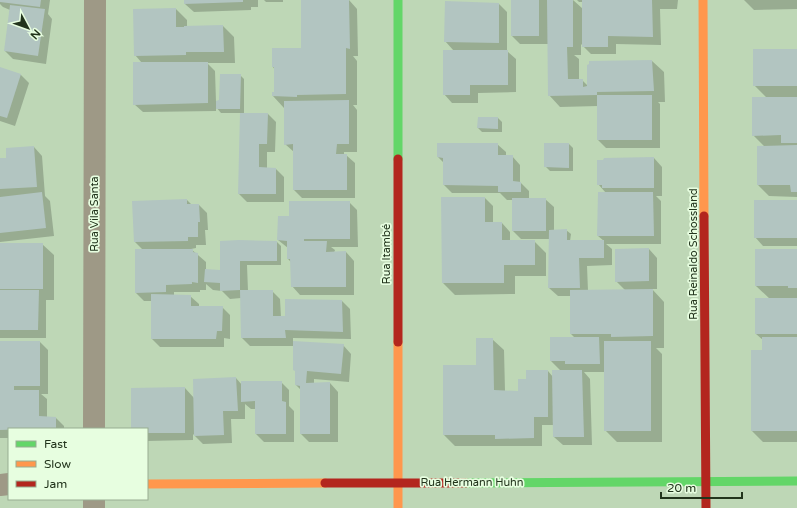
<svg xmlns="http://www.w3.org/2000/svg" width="797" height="508" font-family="'Varela Round',sans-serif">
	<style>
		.shadow { fill: #0003 }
		.building { fill: #b2c5c1 }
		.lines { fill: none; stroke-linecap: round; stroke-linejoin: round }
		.street { stroke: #9e9986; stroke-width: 22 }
		.fast { stroke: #63d668; stroke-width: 9 }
		.slow { stroke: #ff974d; stroke-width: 9 }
		.jam { stroke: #b3261e; stroke-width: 9 }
		.labels { text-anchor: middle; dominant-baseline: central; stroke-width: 3.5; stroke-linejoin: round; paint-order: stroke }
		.street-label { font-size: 11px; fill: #22341c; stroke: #e7fee0 }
	</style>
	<rect width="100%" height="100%" fill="#bed7b6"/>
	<!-- shadow -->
	<g class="shadow">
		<polygon points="0,0 50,0 48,14 52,19 46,64 13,59 5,51 10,10 3,7 0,4"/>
		<polygon points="185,0 258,0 258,7 251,7 251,10 194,12 185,4"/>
		<polygon points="264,0 283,0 283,2 266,2"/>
		<polygon points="304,0 349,0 357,9 358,56 353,56 357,61 357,105 353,105 357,110 357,152 344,152 344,155 346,155 355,163 355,198 302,198 294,190 294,152 285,144 284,108 273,96 276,93 275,70 273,67 302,49"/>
		<polygon points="512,0 573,0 583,9 583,2 579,2 577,0 678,0 677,9 660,9 661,45 616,44 616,54 591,54 581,44 581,55 574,55 579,59 579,80 582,80 588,86 590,62 652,61 664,72 665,102 658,102 660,104 660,148 606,148 598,140 598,106 560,107 549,95 548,44 520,44 512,36"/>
		<polygon points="744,0 797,0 797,9 754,10"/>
		<polygon points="499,4 507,12 507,51 516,59 516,92 478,93 478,103 452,103 444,94 454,51 445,41"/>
		<polygon points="176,9 187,20 187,27 223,26 234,37 235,63 207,63 215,71 216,102 220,101 240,75 244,79 244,114 268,114 276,122 275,152 267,152 267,169 276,169 284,177 284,202 247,202 239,194 241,113 221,113 216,107 216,111 143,112 134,104 142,63 135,55"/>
		<polygon points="797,50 797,197 769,196 758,185 765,147 753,135 767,98 754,85"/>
		<polygon points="0,68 21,75 29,83 15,126 0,121"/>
		<polygon points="498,118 502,122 502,132 482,132 478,128"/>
		<polygon points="497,144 506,152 506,156 512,156 520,165 520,182 529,191 529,199 545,199 554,207 554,231 566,230 571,234 570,241 604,241 598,236 606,193 598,184 654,158 662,167 662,196 656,196 661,201 661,244 606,244 612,249 612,265 587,266 588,291 625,290 616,281 649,249 657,258 657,289 652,289 664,302 664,348 656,348 662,354 662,442 617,442 605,430 605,372 584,372 590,379 592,445 563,445 554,437 554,425 542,425 542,446 455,446 444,435 477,366 492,339 504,350 505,391 519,392 527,380 548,371 553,377 561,371 551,361 575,338 571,334 571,296 558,296 549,288 549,239 521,239 513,231 513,200 507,200 500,193 452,193 444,185 444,163 438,157"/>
		<polygon points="569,144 573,148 573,171 550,171 546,167"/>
		<polygon points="34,147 42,156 45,196 50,201 54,236 0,242 0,159 7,159"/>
		<polygon points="485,198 493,206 493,223 502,223 510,232 510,241 534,241 546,253 546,276 515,276 515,294 455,295 443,283 443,242"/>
		<polygon points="187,200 192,205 199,205 207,213 208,230 205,230 206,245 196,245 196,248 191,249 206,262 206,270 221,271 277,242 281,246 281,265 247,265 248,291 272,291 280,299 281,317 286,317 342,301 350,309 351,339 293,338 293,342 343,345 351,354 349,382 314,379 314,383 330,383 338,392 338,442 309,442 301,434 301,390 296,385 294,346 250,346 242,338 241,298 230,299 222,291 213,290 206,284 206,290 200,290 200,292 174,292 174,296 190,296 199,304 199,307 222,307 230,315 230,339 224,338 224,347 160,347 152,339 152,301 144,301 136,293 143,250 135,242"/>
		<polygon points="797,201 797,246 763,246 755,237"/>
		<polygon points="349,202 357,210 358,247 331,247 335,250 334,253 346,252 354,261 354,295 300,295 292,286 291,262 288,259 288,248 278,240 290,217"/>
		<polygon points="0,244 42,244 54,255 54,300 46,300 46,338 0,338"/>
		<polygon points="756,250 797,250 797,442 763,442 752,431 763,351 763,340 756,334 770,299 756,286"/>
		<polygon points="40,342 48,350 48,394 41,394 47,399 47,417 56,418 64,426 64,429 9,429 9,438 0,438 0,371"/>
		<polygon points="236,378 242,385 281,382 289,390 289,406 294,411 294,442 264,442 256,434 256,409 251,409 245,404 245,419 231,419 232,443 203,444 193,434 193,440 147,441 147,429 132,429 185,388 194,398"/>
	</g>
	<!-- building -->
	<g class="building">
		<polygon points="0,0 41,0 40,7 0,2"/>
		<polygon points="184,0 243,0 243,2 184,4"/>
		<polygon points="301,0 349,0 350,49 346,48 346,94 297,95 297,97 272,96 272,92 274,92 274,67 272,67 272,48 301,48"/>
		<rect x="511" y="0" width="28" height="36"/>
		<polygon points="547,0 573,0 573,47 567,47 568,79 583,79 583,87 587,86 587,65 589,64 589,61 652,60 654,91 597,92 597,95 548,96"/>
		<polygon points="582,0 652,0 653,37 608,36 608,47 582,47"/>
		<polygon points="445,1 499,3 499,43 444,42"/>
		<polygon points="10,5 45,9 38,56 4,51"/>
		<polygon points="176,8 176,27 184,27 184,26 223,25 224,52 186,52 186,55 134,56 133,9"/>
		<rect x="753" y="49" width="44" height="37"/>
		<polygon points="443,50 508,50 508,85 470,85 470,95 443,95"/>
		<polygon points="133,62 208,62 208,103 133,105"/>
		<polygon points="0,67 21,74 7,118 0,116"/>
		<polygon points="220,74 241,74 240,109 216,109 216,101 219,100"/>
		<rect x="597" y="95" width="55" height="45"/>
		<polygon points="752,97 797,97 797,143 781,143 781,135 752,136"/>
		<polygon points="349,100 349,144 337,144 336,154 347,154 347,190 293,190 293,144 284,145 284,101"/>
		<polygon points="240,113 268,113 267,144 259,144 259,167 276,168 276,194 238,194"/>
		<polygon points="478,117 498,117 498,129 477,128"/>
		<polygon points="437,143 498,143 498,155 513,155 513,181 521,182 521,192 498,192 498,186 443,185 443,158 437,157"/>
		<polygon points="544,143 569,143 569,168 544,167"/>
		<polygon points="797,145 797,192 791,192 790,185 757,185 757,146"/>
		<polygon points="34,146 37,187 0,189 0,158 6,158 6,148"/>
		<polygon points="654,157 654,188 602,188 602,185 597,185 597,160 603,160 604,158"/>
		<polygon points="42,192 46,228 0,233 0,197"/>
		<polygon points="598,192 653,192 654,236 597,236"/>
		<polygon points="441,197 485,197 485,222 502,222 502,240 535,240 535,265 504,265 504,283 442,283"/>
		<rect x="512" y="198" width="34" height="33"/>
		<polygon points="187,199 187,204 199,204 200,222 198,222 198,237 188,237 188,241 134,242 132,201"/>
		<rect x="754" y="200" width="43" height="38"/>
		<polygon points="289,201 350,201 350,239 304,239 304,241 327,241 326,252 346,251 346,287 291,287 290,259 287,259 287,241 277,240 278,216 289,216"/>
		<polygon points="567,229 567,240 604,240 604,258 579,258 580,288 548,288 549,230"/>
		<polygon points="239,240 277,241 277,261 240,261 240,290 273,290 273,316 285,316 285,299 342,300 343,332 285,330 286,338 241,338 240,290 220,291 220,283 204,282 205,269 220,270 220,241"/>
		<rect x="0" y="243" width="43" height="46"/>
		<polygon points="649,248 649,281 615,282 615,249"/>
		<polygon points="135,249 193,249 193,252 198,253 198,283 192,282 192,284 166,285 166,292 135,293"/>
		<polygon points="755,249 797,249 797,288 788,288 788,286 755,286"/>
		<polygon points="653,289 653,336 611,337 611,334 570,334 570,290"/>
		<polygon points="0,290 39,290 38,330 0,330"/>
		<polygon points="151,294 191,295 191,306 223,306 222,331 217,331 216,339 151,339"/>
		<rect x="755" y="298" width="42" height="36"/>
		<polygon points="550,337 599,337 600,364 565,364 565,361 550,361"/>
		<polygon points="762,337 797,337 797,431 751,431 751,350 762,350"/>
		<polygon points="476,338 493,338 494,390 518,391 518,379 526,379 526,370 548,370 548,417 534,417 534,438 495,439 495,435 443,435 443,365 476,365"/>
		<polygon points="0,341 40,341 40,386 14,386 14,390 39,390 39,416 56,417 56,428 0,430"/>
		<polygon points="293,341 344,344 341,374 307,371 306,383 330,382 330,434 300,434 300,386 295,385 295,371 293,370"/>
		<rect x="604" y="341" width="47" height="90"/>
		<polygon points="552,370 582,370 584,437 553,437"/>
		<polygon points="236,377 238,411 223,411 224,435 194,436 193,379"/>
		<polygon points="241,381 282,381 282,401 286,402 286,434 255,434 255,401 241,402"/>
		<polygon points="185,387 185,433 147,433 147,429 131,429 131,388"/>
	</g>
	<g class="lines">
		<!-- street -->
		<g class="street">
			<polyline points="94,429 95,0"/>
			<polyline points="0,485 9,484"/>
			<polyline points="94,499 94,508"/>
		</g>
		<!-- fast -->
		<g class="fast">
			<polyline points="398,0 398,159"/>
			<polyline points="466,483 797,481"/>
		</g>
		<!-- slow -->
		<g class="slow">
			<polyline points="703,0 704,216"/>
			<polyline points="398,342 398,508"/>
			<polyline points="147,484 325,483"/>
		</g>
		<!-- jam -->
		<g class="jam">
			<polyline points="398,159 398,342"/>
			<polyline points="704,216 706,508"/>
			<polyline points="325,483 466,483"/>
		</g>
	</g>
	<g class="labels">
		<!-- street labels -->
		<g class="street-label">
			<text transform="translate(94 214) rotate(-90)">Rua Vila Santa</text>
			<text transform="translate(386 254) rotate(-90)">Rua Itambé</text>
			<text transform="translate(693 254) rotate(-90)">Rua Reinaldo Schossland</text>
			<text x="472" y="482">Rua Hermann Huhn</text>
		</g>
	</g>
	<!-- legend -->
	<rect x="8" y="428" width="140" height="72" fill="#e7fee0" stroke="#98ad92"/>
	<rect x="16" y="441" width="20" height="6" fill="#63d668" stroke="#98ad92"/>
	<text x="44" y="448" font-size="12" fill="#22341c">Fast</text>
	<rect x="16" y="461" width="20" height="6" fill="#ff974d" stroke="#98ad92"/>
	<text x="44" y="468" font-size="12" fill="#22341c">Slow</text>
	<rect x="16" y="481" width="20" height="6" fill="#b3261e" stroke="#98ad92"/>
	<text x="44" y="488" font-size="12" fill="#22341c">Jam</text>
	<!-- north arrow -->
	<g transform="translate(28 28) rotate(131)" stroke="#e7fee0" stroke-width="3" paint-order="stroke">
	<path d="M0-3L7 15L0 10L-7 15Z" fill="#22341c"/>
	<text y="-6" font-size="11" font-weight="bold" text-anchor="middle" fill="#22341c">N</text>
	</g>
	<!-- scale -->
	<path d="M661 492v6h81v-6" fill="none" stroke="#22341c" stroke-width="2"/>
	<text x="667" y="492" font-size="12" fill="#22341c" stroke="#e7fee0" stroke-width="3" paint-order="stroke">20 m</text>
</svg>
